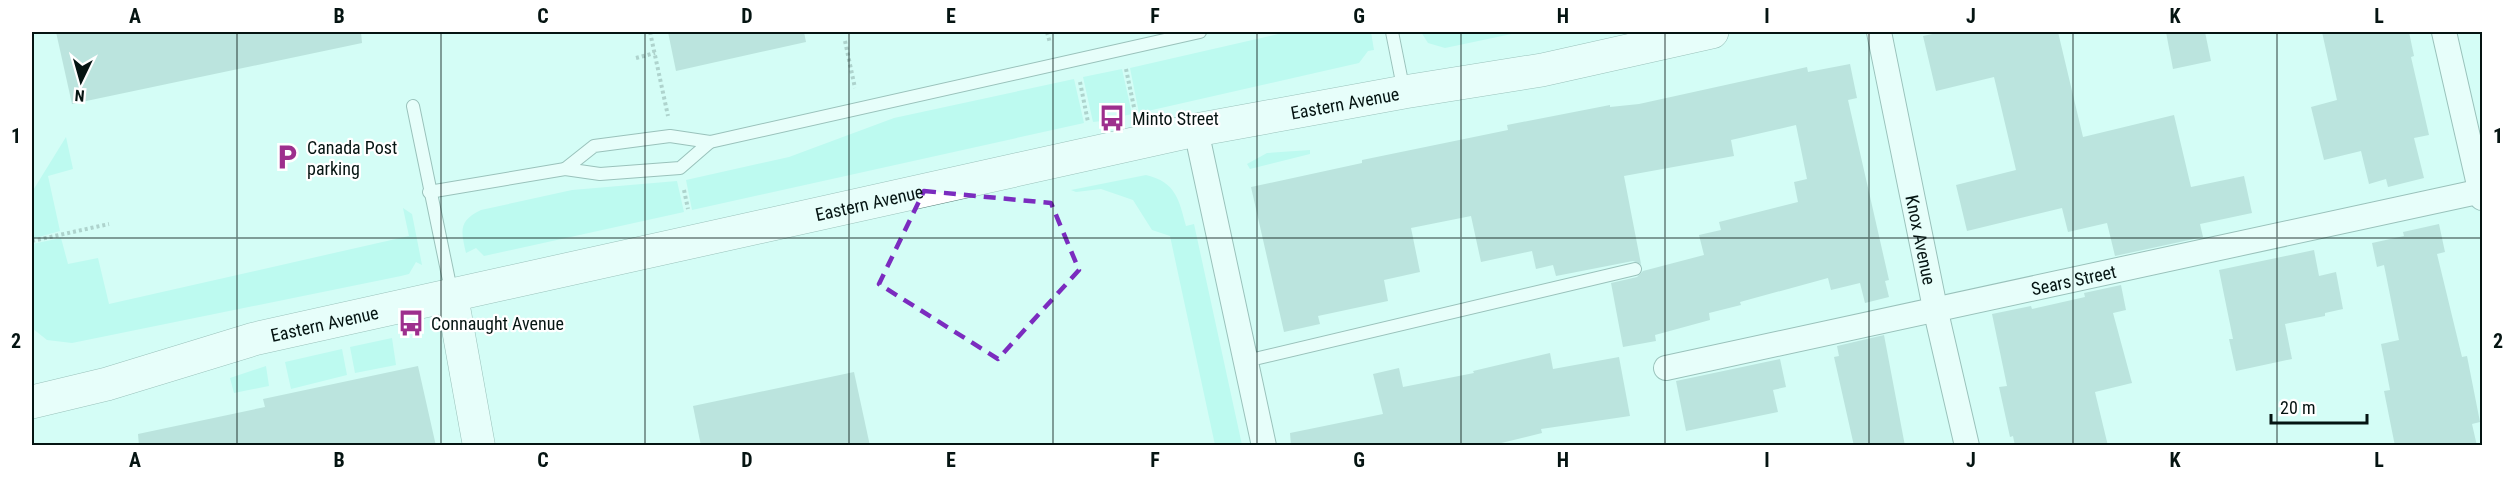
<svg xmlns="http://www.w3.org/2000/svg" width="2514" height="477" font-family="'Roboto Condensed',sans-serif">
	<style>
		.green { fill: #a3f5e9 }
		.building { fill: #9ec6c0 }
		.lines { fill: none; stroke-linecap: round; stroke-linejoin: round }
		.service-casing { stroke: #547a74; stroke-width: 14 }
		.minor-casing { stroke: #547a74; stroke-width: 26 }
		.tertiary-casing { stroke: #547a74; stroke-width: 33 }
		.primary-casing { stroke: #547a74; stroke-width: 34 }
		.path { stroke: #81a09b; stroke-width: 4; stroke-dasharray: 3 3; stroke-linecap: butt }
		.service { stroke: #fff; stroke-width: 12 }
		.minor { stroke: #fff; stroke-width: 24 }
		.tertiary { stroke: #fff; stroke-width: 32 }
		.primary { stroke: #fff; stroke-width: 33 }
		.marked { fill: none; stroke: #7b2cbf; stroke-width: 4.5; stroke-dasharray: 12 8; stroke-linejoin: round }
		.grid { fill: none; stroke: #051412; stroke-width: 1.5; stroke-opacity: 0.55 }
		.labels { text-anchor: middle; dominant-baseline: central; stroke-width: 4.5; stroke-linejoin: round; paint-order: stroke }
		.street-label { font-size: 18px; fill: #051412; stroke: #fff }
		.poi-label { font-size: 18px; fill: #051412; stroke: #fff; text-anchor: start }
		.neatline { fill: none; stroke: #051412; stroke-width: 2 }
		.grid-label { font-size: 20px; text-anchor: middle; font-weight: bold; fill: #051412 }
	</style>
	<rect width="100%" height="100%" fill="#d4fdf6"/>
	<!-- green -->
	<g class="green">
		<polygon points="1287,32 1371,32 1374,50 1368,51 1359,63 1139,113 1130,68"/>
		<polygon points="1421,32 1521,32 1445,48 1428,43"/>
		<polygon points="1122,69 1132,114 1123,116 1120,107 1100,112 1102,121 1093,122 1083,77"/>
		<polygon points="1074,79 1084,123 692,210 686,180 789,157 894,118"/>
		<polygon points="66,137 73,169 48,176 60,231 32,239 32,192"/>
		<polygon points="1310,150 1310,154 1250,169 1247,164 1267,153"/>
		<path d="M1146,175C1176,182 1179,200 1186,226L1194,224L1242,445H1215L1170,236L1152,230L1133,200L1101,189L1076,192L1071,190Z"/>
		<path d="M677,181L684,212L484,256L476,248L466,253C461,231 458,221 481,210L572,190Z"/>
		<polygon points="403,208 412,214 422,265 416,262 409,274 401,276 72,343 47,340 32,328 32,244 61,238 68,264 98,258 109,304 409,236"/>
		<polygon points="392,338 396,365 355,373 350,347"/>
		<polygon points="342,349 347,375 291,389 285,362"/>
		<polygon points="266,366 269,386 234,393 230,378"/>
	</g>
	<!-- building -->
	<g class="building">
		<polygon points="56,32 361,32 362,43 72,104"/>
		<polygon points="668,32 804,32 806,42 676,71"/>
		<polygon points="1942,32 2058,32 2083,137 2174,115 2191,187 2244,176 2252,213 2200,224 2203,237 2115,256 2107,223 2068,232 2062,208 1967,231 1956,185 2016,170 1994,77 1936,91 1923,36"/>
		<polygon points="2166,32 2205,32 2211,61 2173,69"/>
		<polygon points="2322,32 2409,32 2414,56 2411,57 2429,135 2414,138 2424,178 2388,187 2386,179 2369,184 2361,151 2324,160 2311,107 2337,100"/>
		<polygon points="1850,64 1857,98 1848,100 1889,280 1885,281 1889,297 1865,303 1860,283 1831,290 1828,278 1740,302 1741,305 1709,313 1710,320 1655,335 1656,341 1623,347 1611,283 1637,277 1643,271 1704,255 1699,235 1721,230 1719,222 1798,202 1794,182 1807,179 1796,125 1731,140 1734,156 1624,176 1641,264 1633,261 1556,276 1553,265 1536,269 1532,251 1481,262 1471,216 1411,228 1420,272 1384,280 1388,301 1318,316 1320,324 1284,332 1251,187 1362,163 1362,160 1508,130 1507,125 1610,105 1610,107 1639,104 1807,67 1808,72"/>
		<polygon points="2439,224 2445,252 2437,254 2462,357 2467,356 2480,422 2472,424 2477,446 2395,446 2384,391 2390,390 2381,344 2399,340 2384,265 2377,267 2372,243 2404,236 2403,232"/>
		<polygon points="2314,250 2319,276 2336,272 2343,309 2325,313 2325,316 2285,324 2292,359 2236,371 2229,339 2233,339 2219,270"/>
		<polygon points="2121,285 2126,310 2113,313 2132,383 2095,392 2108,446 2015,446 2013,436 2010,437 1999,387 2007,386 1992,314 2031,306 2032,309 2085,297 2084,293"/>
		<polygon points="1884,335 1905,446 1854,446 1834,357 1839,356 1837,346"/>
		<polygon points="1550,353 1553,369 1619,357 1630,416 1541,429 1542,433 1489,446 1291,446 1290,433 1383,414 1373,374 1399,368 1403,387 1474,373 1473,371"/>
		<polygon points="1780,359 1786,387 1773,390 1778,412 1686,431 1676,381"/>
		<polygon points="418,366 436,446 139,446 138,434 265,407 263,399"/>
		<polygon points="854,372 870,446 701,446 693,406"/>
	</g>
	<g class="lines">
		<!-- service casing -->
		<g class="service-casing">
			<g id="service">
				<polyline points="1392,32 1404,92"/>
				<polyline points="413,106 452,295"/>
				<polyline points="565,169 594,146 670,136 710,142 1200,32"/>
				<polyline points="429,192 565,169 600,174 680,168 710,142"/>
				<polyline points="1246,361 1635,269"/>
			</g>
		</g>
		<!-- minor casing -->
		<g class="minor-casing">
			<g id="minor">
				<path id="s1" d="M1879,32L1935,308L1967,446"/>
				<polyline points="2444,32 2482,198"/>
				<polyline points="1196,130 1264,446"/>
				<path id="s2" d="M1666,368L2482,191"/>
			</g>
		</g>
		<!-- tertiary casing -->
		<g class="tertiary-casing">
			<polyline id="tertiary" points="452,296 479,446"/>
		</g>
		<!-- primary casing -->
		<g class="primary-casing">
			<g id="primary">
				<path id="s3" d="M32,402L107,384L254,339L1196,130L1404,92L1542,70L1712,32"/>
			</g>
		</g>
		<!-- path -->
		<g class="path">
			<polyline points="650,32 668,116"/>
			<polyline points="1047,32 1050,43"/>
			<polyline points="845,41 855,88"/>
			<polyline points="636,58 655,53"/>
			<polyline points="1126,69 1135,112"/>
			<polyline points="1080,82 1088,122"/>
			<polyline points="684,190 688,209"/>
			<polyline points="32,241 109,224"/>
		</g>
		<!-- service -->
		<use href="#service" class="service"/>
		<!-- minor -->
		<use href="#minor" class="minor"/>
		<!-- tertiary -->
		<use href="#tertiary" class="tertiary"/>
		<!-- primary -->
		<use href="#primary" class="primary"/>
	</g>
	<!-- marked area -->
	<path d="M0 0H2514V477H0ZM924,191L1051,203L1079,270L998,359L879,284Z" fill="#d4fdf6" fill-opacity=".55" fill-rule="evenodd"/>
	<path class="marked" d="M924,191L1051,203L1079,270L998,359L879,284Z"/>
	<!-- grid -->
	<path class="grid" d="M237,32V446M441,32V446M645,32V446M849,32V446M1053,32V446M1257,32V446M1461,32V446M1665,32V446M1869,32V446M2073,32V446M2277,32V446M32,238H2482"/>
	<!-- icons -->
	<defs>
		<g id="bus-bare" transform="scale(2.07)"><path d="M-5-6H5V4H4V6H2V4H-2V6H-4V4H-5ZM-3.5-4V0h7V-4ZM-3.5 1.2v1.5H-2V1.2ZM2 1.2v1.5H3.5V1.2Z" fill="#9d2f8d" stroke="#fff" stroke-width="2.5" paint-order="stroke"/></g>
		<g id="parking-bare" transform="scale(2.07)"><path d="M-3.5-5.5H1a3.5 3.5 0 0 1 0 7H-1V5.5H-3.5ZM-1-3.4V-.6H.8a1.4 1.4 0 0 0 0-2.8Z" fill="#9d2f8d" stroke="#fff" stroke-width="2.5" paint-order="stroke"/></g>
	</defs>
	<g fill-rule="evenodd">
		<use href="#bus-bare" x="1112" y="118"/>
		<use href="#parking-bare" x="287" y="157"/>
		<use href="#bus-bare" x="411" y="323"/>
	</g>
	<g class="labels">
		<!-- street labels -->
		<g class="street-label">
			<text stroke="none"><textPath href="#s3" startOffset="1347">Eastern Avenue</textPath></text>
			<text stroke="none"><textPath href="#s3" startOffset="861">Eastern Avenue</textPath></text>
			<text stroke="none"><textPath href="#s1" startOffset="212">Knox Avenue</textPath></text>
			<text stroke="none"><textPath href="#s2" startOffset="417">Sears Street</textPath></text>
			<text stroke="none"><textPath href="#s3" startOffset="303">Eastern Avenue</textPath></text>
		</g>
		<!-- poi labels -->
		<g class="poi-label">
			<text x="1132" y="118">Minto Street</text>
			<text x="307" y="147">Canada Post<tspan x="307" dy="21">parking</tspan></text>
			<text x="431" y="323">Connaught Avenue</text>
		</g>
	</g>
	<!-- border -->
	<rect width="2514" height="477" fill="none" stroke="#ffffff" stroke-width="66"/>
	<!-- north arrow -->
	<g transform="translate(81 81) rotate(185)" stroke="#ffffff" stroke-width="4.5" paint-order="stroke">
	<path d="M0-4.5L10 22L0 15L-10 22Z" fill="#051412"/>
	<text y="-9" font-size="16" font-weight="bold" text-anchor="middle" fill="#051412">N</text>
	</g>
	<!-- scale -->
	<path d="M2271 414v9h96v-9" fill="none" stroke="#051412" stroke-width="3"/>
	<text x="2280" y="414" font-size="18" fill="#051412" stroke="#ffffff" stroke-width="4.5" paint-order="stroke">20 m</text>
	<rect x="33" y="33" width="2448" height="411" class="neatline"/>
	<g class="grid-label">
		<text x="135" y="23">A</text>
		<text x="339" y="23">B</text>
		<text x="543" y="23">C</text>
		<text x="747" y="23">D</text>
		<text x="951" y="23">E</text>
		<text x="1155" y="23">F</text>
		<text x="1359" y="23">G</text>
		<text x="1563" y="23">H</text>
		<text x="1767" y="23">I</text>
		<text x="1971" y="23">J</text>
		<text x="2175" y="23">K</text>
		<text x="2379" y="23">L</text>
		<text x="16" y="143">1</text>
		<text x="2498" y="143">1</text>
		<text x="16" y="348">2</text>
		<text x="2498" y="348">2</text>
		<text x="135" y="467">A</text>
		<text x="339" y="467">B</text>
		<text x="543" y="467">C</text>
		<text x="747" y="467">D</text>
		<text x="951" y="467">E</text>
		<text x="1155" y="467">F</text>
		<text x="1359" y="467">G</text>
		<text x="1563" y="467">H</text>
		<text x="1767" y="467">I</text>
		<text x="1971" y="467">J</text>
		<text x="2175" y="467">K</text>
		<text x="2379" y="467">L</text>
	</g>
</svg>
